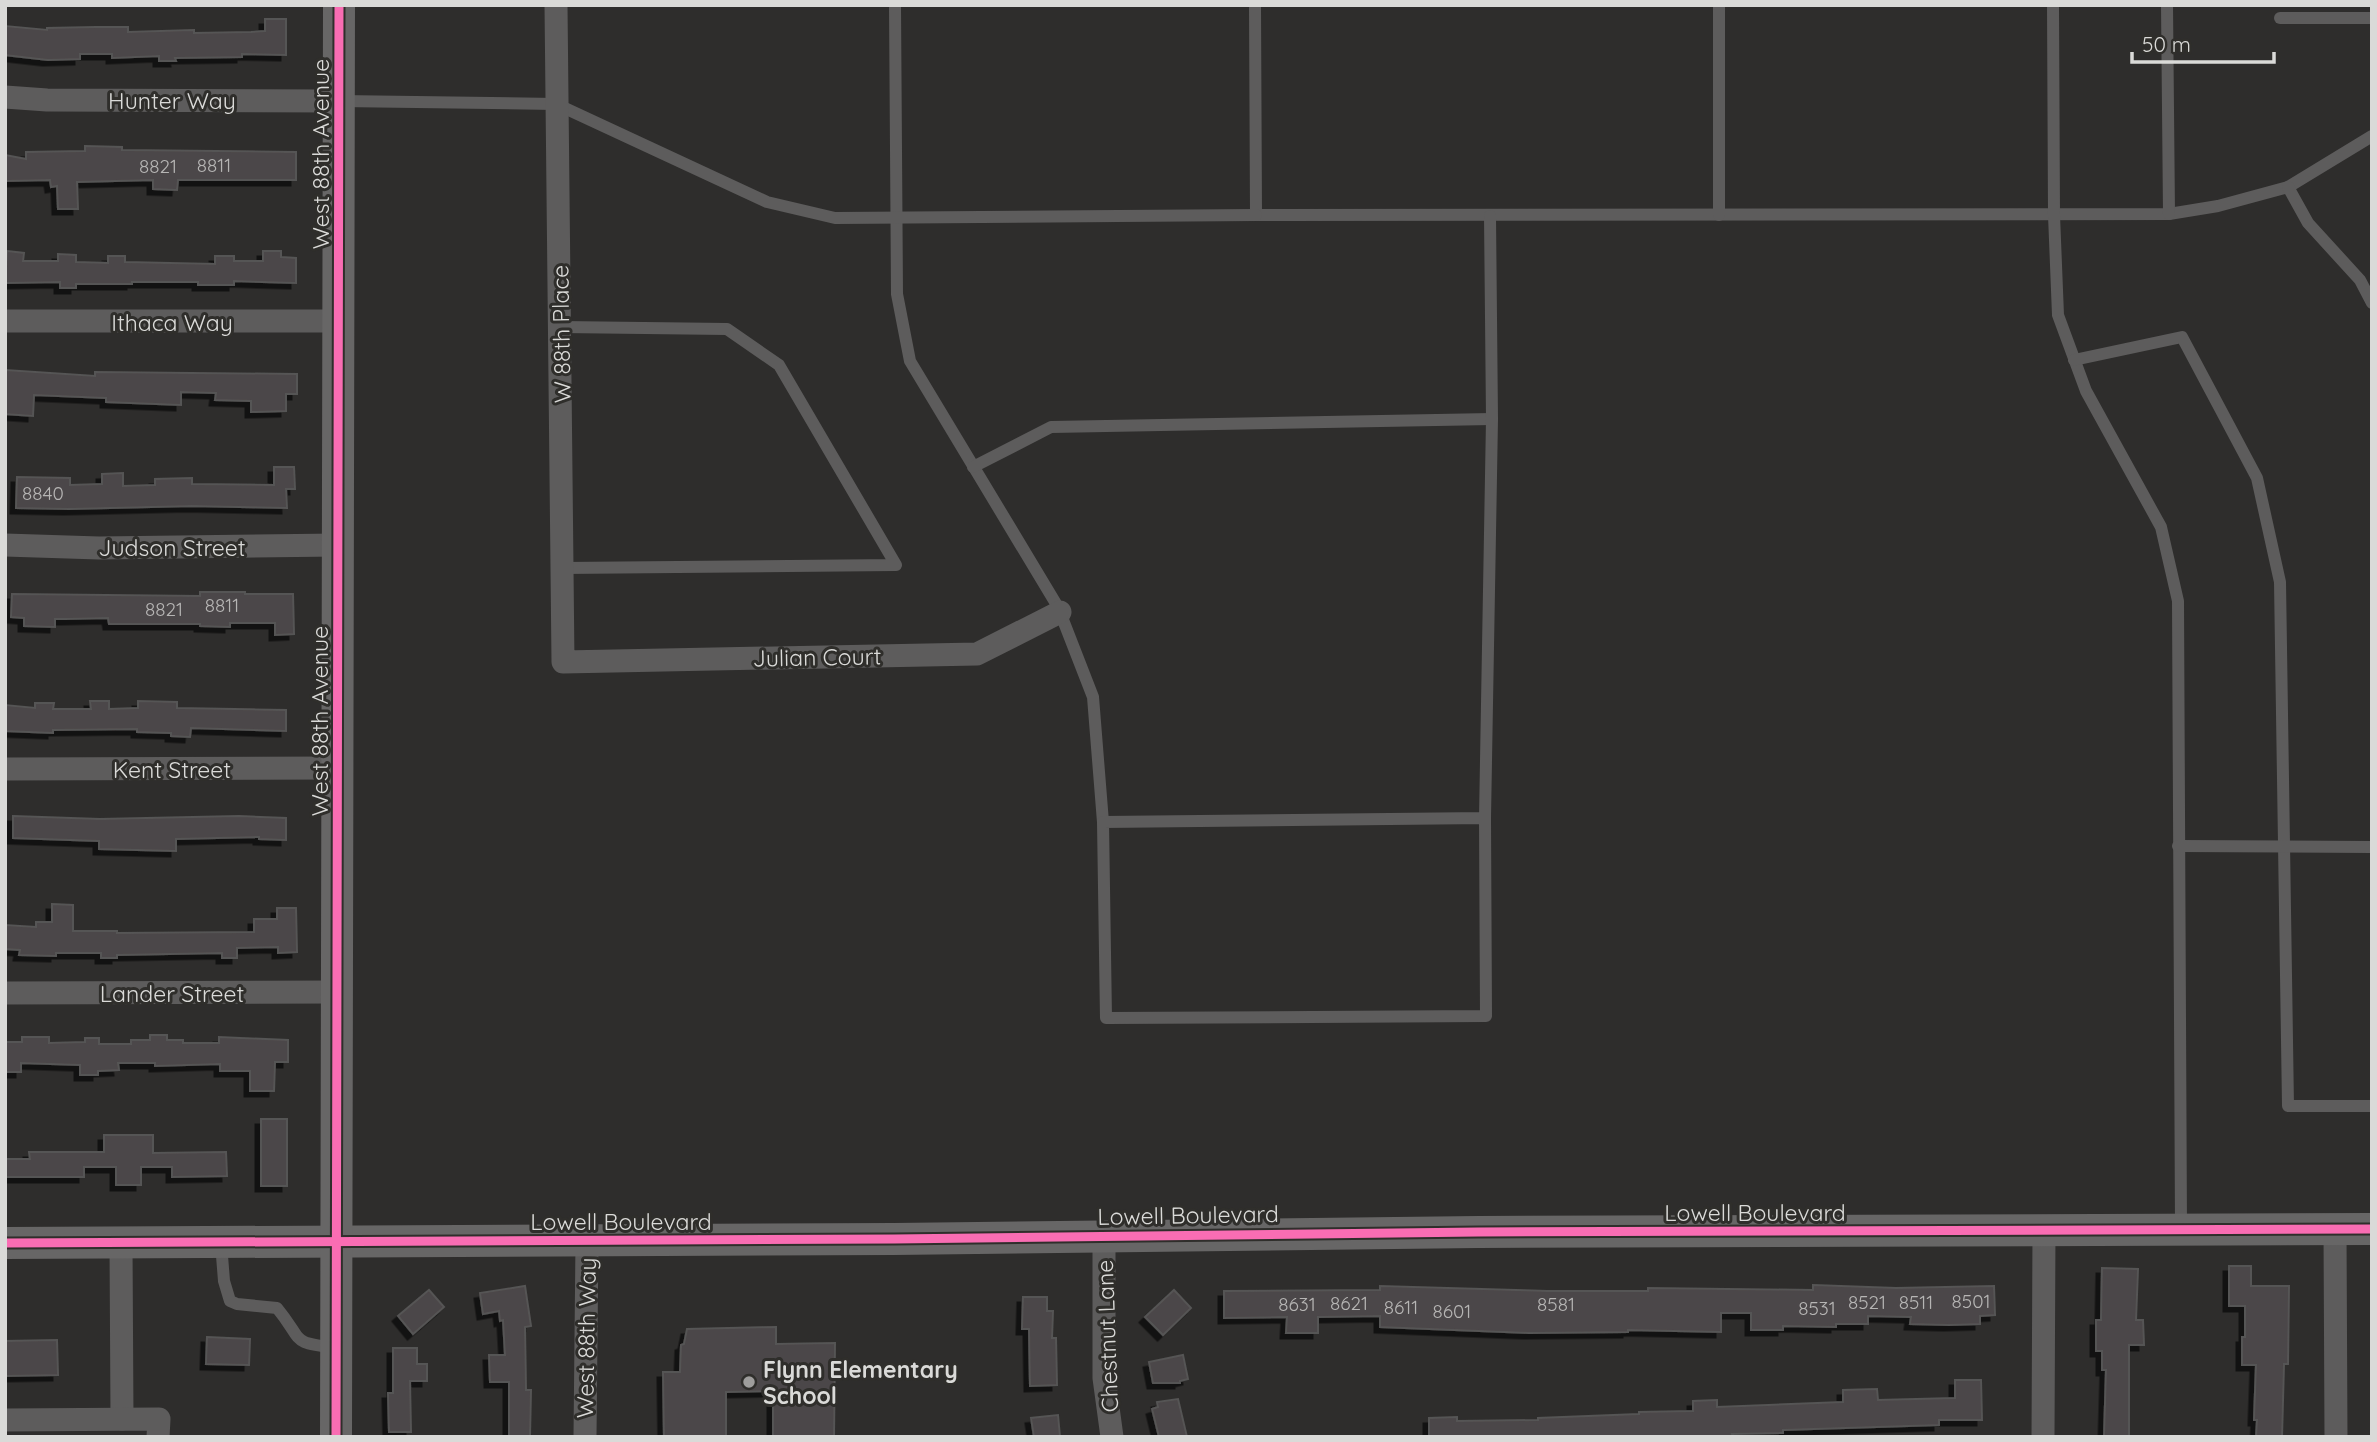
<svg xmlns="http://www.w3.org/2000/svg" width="2377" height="1442" font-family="Quicksand,sans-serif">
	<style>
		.building { fill: #4c4648; stroke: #555454; stroke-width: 2; filter: url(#shadow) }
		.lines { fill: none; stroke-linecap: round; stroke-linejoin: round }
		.lane { stroke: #5d5c5c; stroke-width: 12 }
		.street { stroke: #5d5c5c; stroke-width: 23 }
		.secondary { stroke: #676666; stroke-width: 32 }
		.cycleway-casing { stroke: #2f2e2b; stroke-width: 13 }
		.cycleway { stroke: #f96db3; stroke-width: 9 }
		.poi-dot { fill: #9e9d9c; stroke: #2f2e2b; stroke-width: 2.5 }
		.labels { text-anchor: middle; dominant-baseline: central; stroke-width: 6; stroke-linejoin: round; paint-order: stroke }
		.number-label { font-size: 19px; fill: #b6b5b4 }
		.street-label { font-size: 23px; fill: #dadad8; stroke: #2f2e2b }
		.poi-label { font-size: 23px; font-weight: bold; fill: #dadad8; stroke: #2f2e2b; text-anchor: start }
	</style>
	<defs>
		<filter id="shadow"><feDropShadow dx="-5.5" dy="5.5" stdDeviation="0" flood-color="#0009"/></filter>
	</defs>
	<rect width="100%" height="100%" fill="#2e2d2c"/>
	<!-- building -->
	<g class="building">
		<polygon points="265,19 286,19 286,55 242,54 242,57 175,58 176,61 159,61 159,56 112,58 112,54 80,54 80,59 48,60 5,55 5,26 47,30 47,28 96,27 128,27 128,32 194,30 194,33 251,32 265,31"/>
		<polygon points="85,146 122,147 122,150 296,152 296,180 178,180 177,190 153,189 153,180 77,182 78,209 58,209 57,186 51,187 50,180 5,181 5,155 26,159 26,152 85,151"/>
		<polygon points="7,251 24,253 23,261 58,261 58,254 76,255 76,262 108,263 108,256 125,256 125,262 215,264 215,256 234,256 234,261 263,261 263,251 281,251 281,257 296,258 296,283 234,281 234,285 198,285 198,282 132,282 132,284 76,284 76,288 60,288 60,282 5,283"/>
		<polygon points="5,370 95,376 95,372 297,374 297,394 286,394 286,411 251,412 251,401 215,400 216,393 181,392 181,405 106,402 106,398 34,395 33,416 5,414"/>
		<polygon points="274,467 294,467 295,489 286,489 287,508 192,506 69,509 16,508 17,477 70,478 70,485 102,484 102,474 123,473 123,486 155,485 155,479 192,478 192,484 274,485"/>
		<polygon points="200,592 245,592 245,594 293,594 294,634 275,635 275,623 230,623 230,627 200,626 200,624 109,624 108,618 65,619 55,619 55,627 24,626 24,618 11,617 12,594 200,596"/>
		<polygon points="90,701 109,701 109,709 138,708 138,701 177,702 177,708 286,710 286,731 191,728 190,737 171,736 171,733 137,732 137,729 53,730 53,733 5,731 5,705 35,708 35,703 54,703 53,709 91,709"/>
		<polygon points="13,816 100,819 239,816 286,818 286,840 259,839 259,837 176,839 176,851 99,849 99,841 13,838"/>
		<polygon points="52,904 73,905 73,931 117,931 117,933 254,932 254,919 277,919 277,908 296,908 297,952 278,953 278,947 237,948 237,958 222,958 222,953 117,955 117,958 101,958 101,953 56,953 56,956 19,955 20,950 5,949 5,925 36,927 36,922 52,922"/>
		<polygon points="150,1035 167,1035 167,1040 183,1040 183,1043 219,1043 219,1037 288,1040 288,1062 275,1062 274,1091 250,1091 250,1071 220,1071 220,1064 155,1066 155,1063 118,1063 119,1070 98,1071 98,1075 80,1075 80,1065 21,1063 21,1072 5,1072 5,1042 22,1042 22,1037 49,1037 49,1043 85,1042 85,1038 99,1038 99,1044 131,1044 131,1040 150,1040"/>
		<rect x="261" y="1119" width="26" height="67"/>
		<polygon points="104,1135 153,1135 153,1153 226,1152 227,1176 172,1177 172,1167 141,1167 141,1185 116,1185 116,1167 84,1167 84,1177 5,1177 5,1159 30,1159 29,1152 104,1152"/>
		<polygon points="2229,1266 2251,1266 2251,1286 2289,1286 2288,1364 2284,1364 2282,1437 2256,1437 2257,1420 2254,1420 2256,1365 2242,1365 2242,1337 2245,1337 2245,1306 2229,1306"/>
		<polygon points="2102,1268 2138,1269 2136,1320 2143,1320 2144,1345 2129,1345 2129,1437 2104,1437 2106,1370 2102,1370 2102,1351 2096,1351 2096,1320 2101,1320"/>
		<polygon points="1813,1285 1896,1288 1994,1286 1995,1315 1980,1316 1980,1324 1949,1325 1910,1324 1911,1317 1868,1316 1868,1324 1836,1324 1836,1327 1783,1326 1783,1330 1751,1330 1751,1313 1721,1313 1721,1332 1628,1330 1628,1332 1529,1333 1380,1327 1380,1316 1318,1317 1318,1333 1286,1333 1287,1317 1224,1318 1224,1291 1380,1290 1380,1286 1547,1291 1648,1291 1648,1288 1813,1290"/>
		<polygon points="525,1286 531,1326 525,1327 526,1390 531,1390 530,1436 509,1436 509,1382 490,1382 489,1355 505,1355 503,1320 500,1321 499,1311 483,1314 480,1293"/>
		<polygon points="429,1290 444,1307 413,1334 398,1316"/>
		<polygon points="1174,1290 1191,1308 1163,1335 1145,1317"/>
		<polygon points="1023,1297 1047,1297 1047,1311 1053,1311 1052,1338 1056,1338 1057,1385 1030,1386 1029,1329 1022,1329"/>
		<polygon points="776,1327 776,1344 835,1343 834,1437 773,1437 773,1391 726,1392 726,1437 664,1437 663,1372 680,1372 681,1345 684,1344 687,1329"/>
		<polygon points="207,1337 250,1339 249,1365 206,1364"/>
		<polygon points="57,1340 58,1375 5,1376 5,1341"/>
		<polygon points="393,1348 417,1348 417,1364 427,1364 427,1381 410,1381 411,1432 389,1432 388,1393 393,1393"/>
		<polygon points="1183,1355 1188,1379 1180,1381 1180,1383 1153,1383 1149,1362"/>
		<polygon points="1955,1380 1981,1380 1982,1420 1939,1420 1939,1425 1783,1430 1783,1433 1732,1434 1733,1436 1716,1437 1429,1437 1429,1418 1457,1417 1457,1421 1538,1420 1538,1418 1639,1414 1639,1412 1693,1411 1693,1401 1717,1400 1717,1407 1843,1402 1843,1390 1877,1389 1878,1400 1955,1398"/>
		<polygon points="1178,1399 1187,1437 1159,1437 1152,1409 1158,1407 1157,1402"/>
		<polygon points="1058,1415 1060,1437 1034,1437 1031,1418"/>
	</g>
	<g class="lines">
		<!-- lane -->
		<g class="lane">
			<polyline points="895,5 897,294 910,361 1058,607 1093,697 1103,822"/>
			<polyline points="1255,5 1256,215 2169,214 2218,206 2288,187 2372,136"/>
			<polyline points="2053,5 2054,215 2058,315 2086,391 2161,527 2178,601 2181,1228"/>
			<polyline points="2167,5 2169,214"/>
			<polyline points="2280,18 2372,18"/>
			<polyline points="340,101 556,104 767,202 835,218 1256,215"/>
			<polyline points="2288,187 2308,223 2360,280 2372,303"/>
			<polyline points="1719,215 1719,5"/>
			<polyline points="561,327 727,329 779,365 896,565 562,568"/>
			<polyline points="2074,360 2182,337 2257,478 2280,582 2288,1106 2372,1106"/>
			<polyline points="973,467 1051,427 1492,419"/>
			<polyline points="1485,818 1103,822 1106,1018 1486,1016 1485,818 1492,419 1490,216"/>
			<polyline points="2178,846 2372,847"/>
			<path d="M221,1243L224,1281L230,1301L237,1304L277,1308C305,1342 288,1342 337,1348"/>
		</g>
		<!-- street -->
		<g class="street">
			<polyline points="556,5 563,662 977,654 1060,612"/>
			<polyline points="5,97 47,100 340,101"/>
			<polyline points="5,321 338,321"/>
			<polyline points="5,545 99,548 338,545"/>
			<polyline points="5,769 338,768"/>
			<polyline points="5,993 338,992"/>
			<polyline points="2335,1230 2336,1437"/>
			<polyline points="1104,1235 1104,1378 1112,1437"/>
			<polyline points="121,1243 122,1419"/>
			<polyline points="5,1420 159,1419 158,1437"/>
			<polyline points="585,1437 587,1240"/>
			<polyline points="2043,1437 2044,1230"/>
		</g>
		<!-- secondary -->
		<g class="secondary">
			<polyline points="5,1243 894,1239 1478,1232 2372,1229"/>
			<polyline points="336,1437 339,5"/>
		</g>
		<!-- cycleway casing -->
		<g class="cycleway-casing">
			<g id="cycleway">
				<polyline points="5,1243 894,1239 1478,1232 2372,1229"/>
				<polyline points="336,1437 339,5"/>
			</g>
		</g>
		<!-- cycleway -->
		<use href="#cycleway" class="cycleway"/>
	</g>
	<!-- markers -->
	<circle class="poi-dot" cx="749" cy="1382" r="7"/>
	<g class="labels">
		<!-- number labels -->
		<g class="number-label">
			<text x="214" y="165">8811</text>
			<text x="158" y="166">8821</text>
			<text x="43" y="493">8840</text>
			<text x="222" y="605">8811</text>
			<text x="164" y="609">8821</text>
			<text x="1971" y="1301">8501</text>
			<text x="1867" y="1302">8521</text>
			<text x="1916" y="1302">8511</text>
			<text x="1349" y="1303">8621</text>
			<text x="1297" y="1304">8631</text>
			<text x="1556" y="1304">8581</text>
			<text x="1401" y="1307">8611</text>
			<text x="1817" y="1308">8531</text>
			<text x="1452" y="1311">8601</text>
		</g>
		<!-- street labels -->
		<g class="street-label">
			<text x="172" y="100">Hunter Way</text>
			<text transform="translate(320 154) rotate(-90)">West 88th Avenue</text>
			<text x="172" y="322">Ithaca Way</text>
			<text transform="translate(561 334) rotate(-91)">W 88th Place</text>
			<text x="172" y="547">Judson Street</text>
			<text transform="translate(817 657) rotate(-1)">Julian Court</text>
			<text transform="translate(319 721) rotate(-90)">West 88th Avenue</text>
			<text x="172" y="769">Kent Street</text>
			<text x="172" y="993">Lander Street</text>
			<text x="1755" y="1212">Lowell Boulevard</text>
			<text transform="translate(1188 1215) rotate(-1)">Lowell Boulevard</text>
			<text x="621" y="1221">Lowell Boulevard</text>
			<text transform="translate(1107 1336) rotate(-92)">Chestnut Lane</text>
			<text transform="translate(586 1338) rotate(-89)">West 88th Way</text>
		</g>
		<!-- poi labels -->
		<g class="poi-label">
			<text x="763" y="1369">Flynn Elementary<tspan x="763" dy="26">School</tspan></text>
		</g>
	</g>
	<!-- border -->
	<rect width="2377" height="1442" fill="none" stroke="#dadad8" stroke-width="14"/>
	<!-- scale -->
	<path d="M2132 52v10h142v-10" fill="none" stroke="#dadad8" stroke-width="3.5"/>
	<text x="2142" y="52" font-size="21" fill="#dadad8" stroke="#2f2e2b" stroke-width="5" paint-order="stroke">50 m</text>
</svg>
